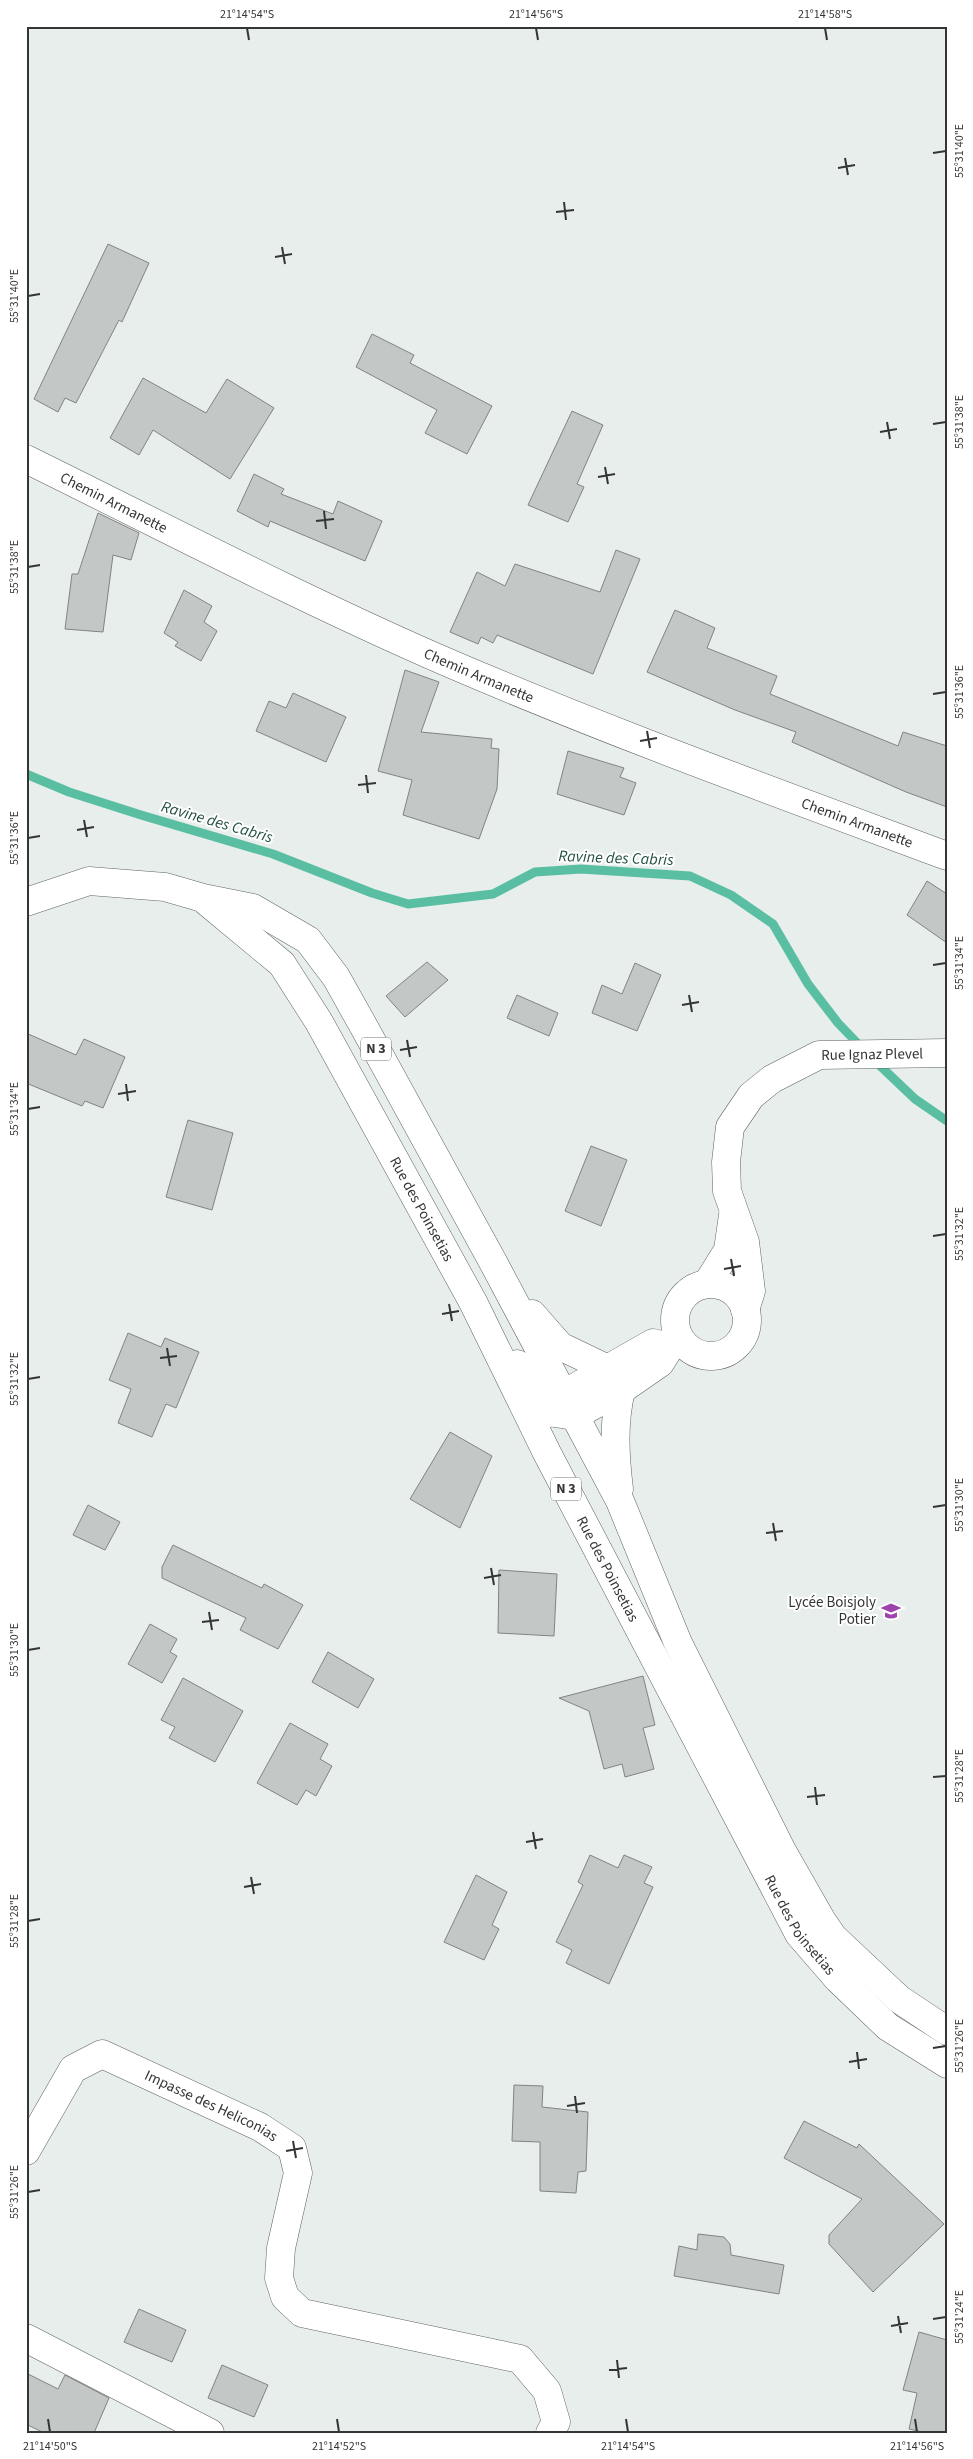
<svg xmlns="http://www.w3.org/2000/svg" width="973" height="2459" font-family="'Source Sans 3',sans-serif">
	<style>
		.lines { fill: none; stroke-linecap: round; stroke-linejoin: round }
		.stream { stroke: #5abfa2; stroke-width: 9 }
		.building { fill: #c3c8c6; stroke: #808483 }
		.minor-casing { stroke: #5f6462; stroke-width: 29 }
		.major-casing { stroke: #5f6462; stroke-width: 29 }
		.minor { stroke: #fff; stroke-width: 28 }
		.major { stroke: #fff; stroke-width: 28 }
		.ticks { fill: none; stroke: #343635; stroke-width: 2 }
		.labels { text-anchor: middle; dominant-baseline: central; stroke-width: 4; stroke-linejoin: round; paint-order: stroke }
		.shield { fill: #fff; stroke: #717272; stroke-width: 1 }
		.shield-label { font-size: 14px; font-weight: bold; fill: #343635 }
		.street-label { font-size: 15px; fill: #343635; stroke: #fff }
		.poi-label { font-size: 15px; fill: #343635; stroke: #fff; text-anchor: end }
		.water-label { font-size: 16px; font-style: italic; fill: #245043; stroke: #fff }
		.neatline { fill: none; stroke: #343635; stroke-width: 2 }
		.ticks-label { font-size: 12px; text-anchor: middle; fill: #343635 }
	</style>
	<rect width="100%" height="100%" fill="#e8eeec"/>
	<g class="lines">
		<!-- stream -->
		<g class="stream">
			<polyline points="26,774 69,792 141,815 273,854 372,893 408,904 493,894 535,872 581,869 690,876 731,895 773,924 808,984 838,1023 863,1049"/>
			<polyline points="874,1060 915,1099 947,1121"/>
		</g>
	</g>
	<!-- building -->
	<g class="building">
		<polygon points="108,244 149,263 122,322 119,320 76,403 65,398 58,412 34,399"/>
		<polygon points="372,334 414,355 410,363 492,406 467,454 425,433 437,410 356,367"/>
		<polygon points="143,378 206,413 227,379 274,408 230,479 153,430 139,455 110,438"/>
		<polygon points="572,411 603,425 577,484 584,487 568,522 528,505"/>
		<polygon points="254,474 284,489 281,494 333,514 338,501 382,521 365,561 270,521 268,527 237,511"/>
		<polygon points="98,513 139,533 131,560 113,555 103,632 65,629 72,574 78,574"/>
		<polygon points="616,550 640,559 593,674 497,635 493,643 481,637 478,644 450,632 477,572 505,586 515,564 600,592"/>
		<polygon points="184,590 212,606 204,622 217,631 201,661 175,646 178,642 164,633"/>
		<polygon points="675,610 715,628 707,648 777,676 770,694 898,746 903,732 947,746 947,807 906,792 792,742 796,732 735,710 647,672"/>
		<polygon points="405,670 439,682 421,732 492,739 491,748 499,749 497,789 479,839 403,815 412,780 378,771"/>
		<polygon points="293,693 346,717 326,762 256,731 269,701 286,708"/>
		<polygon points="568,751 624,768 620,777 636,783 624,815 557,794"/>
		<polygon points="927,881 947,894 947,943 907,915"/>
		<polygon points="427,962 448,980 405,1017 386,996"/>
		<polygon points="635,963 661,975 637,1031 592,1013 602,985 622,994"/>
		<polygon points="517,995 558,1013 549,1036 507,1018"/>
		<polygon points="26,1033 76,1055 84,1039 125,1057 103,1108 85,1101 82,1106 26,1083"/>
		<polygon points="188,1120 233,1133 212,1210 166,1197"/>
		<polygon points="591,1146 627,1160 601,1226 565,1211"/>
		<polygon points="128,1333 161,1347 165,1338 199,1352 176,1408 166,1404 152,1437 118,1423 131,1389 109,1380"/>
		<polygon points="450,1432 492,1456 460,1528 410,1499"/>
		<polygon points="88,1505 120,1522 105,1550 73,1535"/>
		<polygon points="173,1545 262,1588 264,1584 303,1605 278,1649 240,1630 246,1618 162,1578 162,1567"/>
		<polygon points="499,1570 557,1574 554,1636 498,1633"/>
		<polygon points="150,1624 177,1639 170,1652 177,1656 162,1683 128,1664"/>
		<polygon points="328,1652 374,1679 358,1708 312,1682"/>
		<polygon points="643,1676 655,1725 643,1728 654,1769 625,1777 622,1764 604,1769 589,1711 559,1698"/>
		<polygon points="183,1678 243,1711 215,1762 169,1738 175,1727 161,1720"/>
		<polygon points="290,1723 328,1744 320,1759 332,1766 316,1796 306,1790 297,1805 257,1783"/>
		<polygon points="590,1855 618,1868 624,1855 652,1867 644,1883 653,1887 609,1984 566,1963 572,1950 556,1942 583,1885 578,1882"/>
		<polygon points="476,1875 507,1892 492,1925 499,1929 484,1960 444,1942"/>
		<polygon points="514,2085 543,2086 542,2107 588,2112 586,2171 578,2172 576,2193 540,2191 540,2142 512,2141"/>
		<polygon points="804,2121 857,2148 859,2144 944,2224 873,2292 829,2244 829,2235 862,2199 784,2158"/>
		<polygon points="698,2234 724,2237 730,2244 731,2255 784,2265 779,2294 674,2276 679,2246 697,2250"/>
		<polygon points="139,2309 186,2330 172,2362 124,2342"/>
		<polygon points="919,2332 947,2340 947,2433 927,2433 909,2429 917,2393 903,2390"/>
		<polygon points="222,2365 268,2385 254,2417 208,2398"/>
		<polygon points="26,2373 58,2389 65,2375 109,2398 94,2433 44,2433 26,2424"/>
	</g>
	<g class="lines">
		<!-- minor casing -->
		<g class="minor-casing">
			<g id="minor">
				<path id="s1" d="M26,459C162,526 296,596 435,657C603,730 775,792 947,856"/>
				<circle cx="711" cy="1320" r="36"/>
				<polyline points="707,1284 728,1250 733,1215"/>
				<path id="s2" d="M745,1310L751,1291L745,1242L727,1191L726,1162L730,1127L751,1096L772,1079L819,1055L947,1053"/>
				<polyline points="517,1364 533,1395 549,1412 574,1416 621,1390 660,1363 670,1347"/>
				<polyline points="549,1413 562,1395 653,1343 670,1347"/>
				<path id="s3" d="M26,2151L73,2069L102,2054L260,2127L292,2148L298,2173L281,2248L279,2278L285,2297L302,2313L520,2359L547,2391L556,2422L550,2433"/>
				<polyline points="26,2338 210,2433"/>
			</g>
		</g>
		<!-- major casing -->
		<g class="major-casing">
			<g id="major">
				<path id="s4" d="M206,901L282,964L319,1022L473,1302L547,1453L799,1934L838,1979L888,2027L947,2064"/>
				<polyline points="26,902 89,881 165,887 203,898 253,908 308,940 336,977 364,1027 493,1262 620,1501 678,1643 782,1851 822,1921 833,1937 899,1999 947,2031"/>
				<polyline points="532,1314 560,1346 610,1370"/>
				<path d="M619,1489C615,1456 613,1423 621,1390"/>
			</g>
		</g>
		<!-- minor -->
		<use href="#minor" class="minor"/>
		<!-- major -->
		<use href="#major" class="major"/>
	</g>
	<!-- ticks -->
	<path class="ticks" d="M247,28L249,40M536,28L538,40M825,28L827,40M933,153L946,151M845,158L848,175M838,168L855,165M564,202L566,220M556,212L574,210M282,247L285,264M275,257L292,254M28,296L40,294M887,422L890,439M933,424L946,422M880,432L897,429M605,467L608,484M598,477L615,474M324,511L326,529M316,521L334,519M28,567L40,565M933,694L946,692M647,731L650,748M640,741L657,738M366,775L368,793M358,785L376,783M84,820L87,837M77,830L94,827M28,838L40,836M933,965L946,963M689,995L692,1012M682,1005L699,1002M407,1040L410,1057M400,1050L417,1047M126,1084L128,1101M118,1094L136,1091M28,1109L40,1107M933,1236L946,1234M731,1259L734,1276M724,1269L741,1266M449,1304L452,1321M442,1314L459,1311M167,1348L170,1366M160,1358L177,1356M28,1379L40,1377M933,1507L946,1505M773,1523L776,1541M766,1533L783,1531M491,1568L494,1585M484,1578L501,1575M209,1612L212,1630M202,1622L219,1620M28,1650L40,1648M933,1777L946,1776M815,1787L817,1805M807,1797L825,1795M533,1832L536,1849M526,1842L543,1839M251,1877L254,1894M244,1887L261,1884M28,1921L40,1919M933,2048L946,2046M857,2052L859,2069M849,2062L867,2059M575,2096L577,2113M567,2106L585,2103M293,2141L296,2158M286,2151L303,2148M28,2192L40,2190M898,2316L901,2333M933,2319L946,2317M891,2326L908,2323M617,2360L619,2378M609,2370L627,2368M48,2419L50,2432M337,2419L339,2432M626,2419L628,2432M915,2419L917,2432"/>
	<!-- icons -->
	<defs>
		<g id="school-bare" transform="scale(1.5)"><path d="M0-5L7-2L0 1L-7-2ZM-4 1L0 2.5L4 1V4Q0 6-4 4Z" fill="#9e42ad" stroke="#fff" stroke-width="2.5" paint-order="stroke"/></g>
	</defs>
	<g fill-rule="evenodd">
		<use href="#school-bare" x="891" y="1611"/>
	</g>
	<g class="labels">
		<!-- shield labels -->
		<g class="shield">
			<rect x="361" y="1037.5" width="30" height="23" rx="4"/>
			<rect x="551" y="1477.5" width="30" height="23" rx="4"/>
		</g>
		<g class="shield-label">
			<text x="376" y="1049">N 3</text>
			<text x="566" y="1489">N 3</text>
		</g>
		<!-- street labels -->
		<g class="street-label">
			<text stroke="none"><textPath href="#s1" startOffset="98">Chemin Armanette</textPath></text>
			<text stroke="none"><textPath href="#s1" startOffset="502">Chemin Armanette</textPath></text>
			<text stroke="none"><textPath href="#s1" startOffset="908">Chemin Armanette</textPath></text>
			<text stroke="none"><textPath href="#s2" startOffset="358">Rue Ignaz Plevel</textPath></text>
			<text stroke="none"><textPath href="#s4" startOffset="381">Rue des Poinsetias</textPath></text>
			<text stroke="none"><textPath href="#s4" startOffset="786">Rue des Poinsetias</textPath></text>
			<text stroke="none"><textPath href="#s4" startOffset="1191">Rue des Poinsetias</textPath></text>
			<text stroke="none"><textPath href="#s3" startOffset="248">Impasse des Heliconias</textPath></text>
		</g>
		<!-- poi labels -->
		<g class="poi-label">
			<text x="876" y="1602">Lycée Boisjoly<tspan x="876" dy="17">Potier</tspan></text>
		</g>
		<!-- water labels -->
		<g class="water-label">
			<text transform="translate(217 822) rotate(16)">Ravine des Cabris</text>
			<text transform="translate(616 858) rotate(2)">Ravine des Cabris</text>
		</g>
	</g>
	<!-- border -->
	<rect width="973" height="2459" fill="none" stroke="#ffffff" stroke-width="55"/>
	<rect x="28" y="28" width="918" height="2404" class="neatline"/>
	<g class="ticks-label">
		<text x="247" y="18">21°14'54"S</text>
		<text x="536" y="18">21°14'56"S</text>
		<text x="825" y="18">21°14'58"S</text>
		<text transform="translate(959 151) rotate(-90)" y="4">55°31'40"E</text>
		<text transform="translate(14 296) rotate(-90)" y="4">55°31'40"E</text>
		<text transform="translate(959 422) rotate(-90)" y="4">55°31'38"E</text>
		<text transform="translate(14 567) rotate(-90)" y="4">55°31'38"E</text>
		<text transform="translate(959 692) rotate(-90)" y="4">55°31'36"E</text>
		<text transform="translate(14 838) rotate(-90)" y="4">55°31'36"E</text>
		<text transform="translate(959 963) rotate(-90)" y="4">55°31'34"E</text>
		<text transform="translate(14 1109) rotate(-90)" y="4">55°31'34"E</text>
		<text transform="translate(959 1234) rotate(-90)" y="4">55°31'32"E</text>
		<text transform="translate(14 1379) rotate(-90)" y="4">55°31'32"E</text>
		<text transform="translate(959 1505) rotate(-90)" y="4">55°31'30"E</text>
		<text transform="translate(14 1650) rotate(-90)" y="4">55°31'30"E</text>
		<text transform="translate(959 1776) rotate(-90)" y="4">55°31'28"E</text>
		<text transform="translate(14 1921) rotate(-90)" y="4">55°31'28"E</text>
		<text transform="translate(959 2046) rotate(-90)" y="4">55°31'26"E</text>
		<text transform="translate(14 2192) rotate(-90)" y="4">55°31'26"E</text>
		<text transform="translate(959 2317) rotate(-90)" y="4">55°31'24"E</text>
		<text x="50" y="2450">21°14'50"S</text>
		<text x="339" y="2450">21°14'52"S</text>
		<text x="628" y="2450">21°14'54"S</text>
		<text x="917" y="2450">21°14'56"S</text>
	</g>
</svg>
